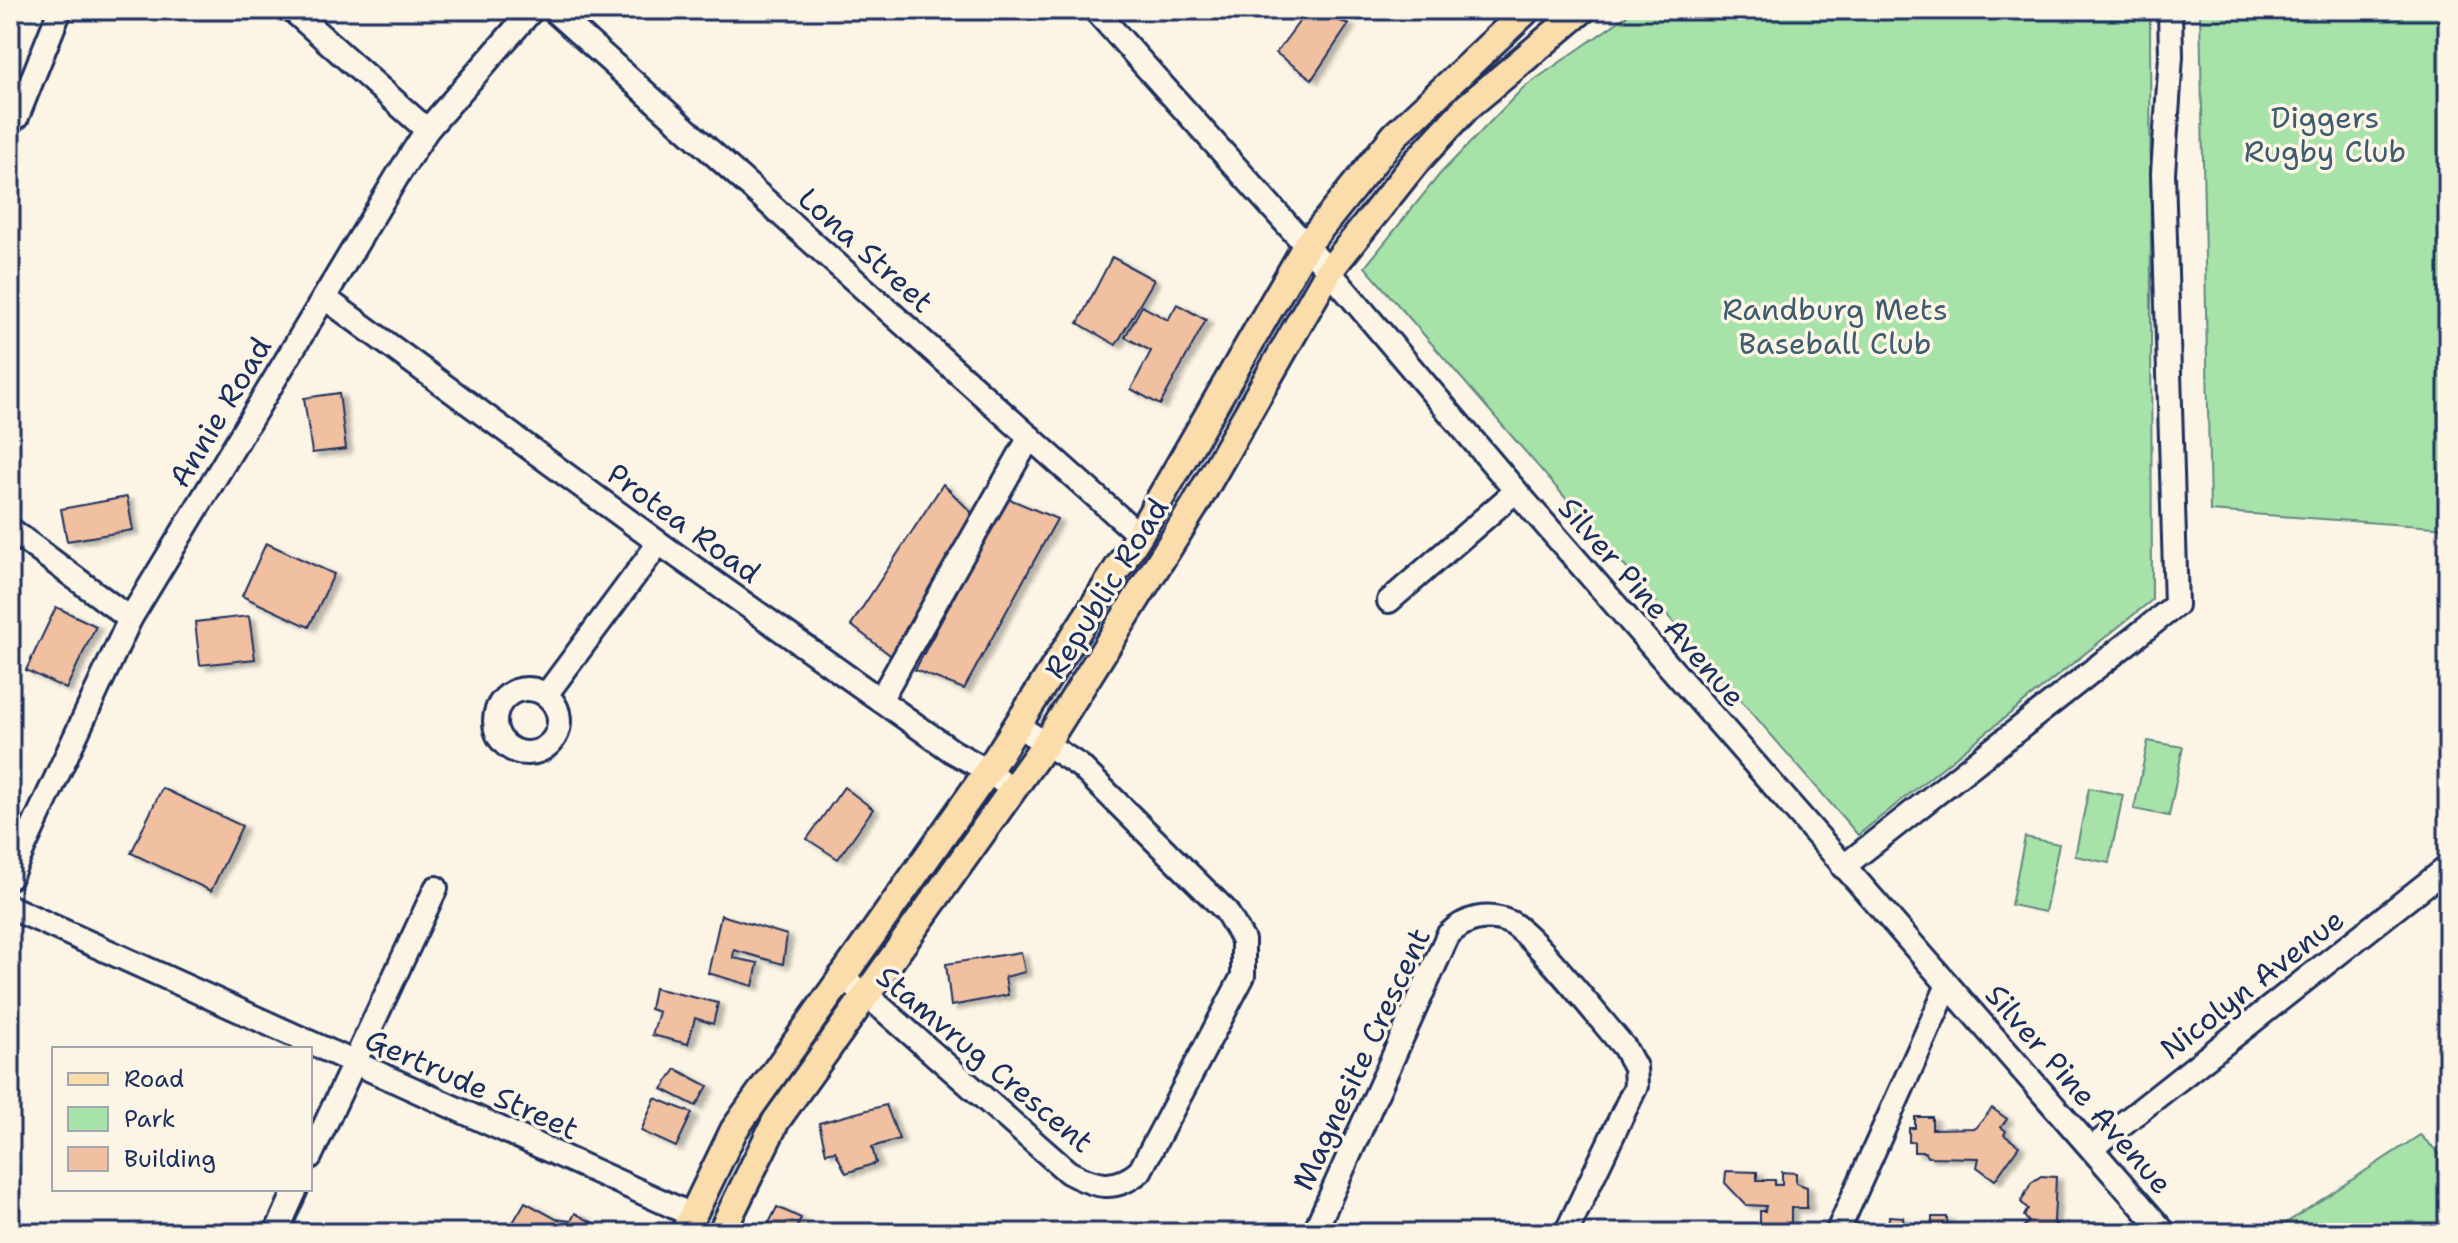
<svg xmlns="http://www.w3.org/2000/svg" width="2458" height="1243" font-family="'Shantell Sans',sans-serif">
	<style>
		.green { fill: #a7e2a8; stroke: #618883; stroke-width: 2 }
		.building { fill: #f0c0a0; stroke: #1b2f5e; stroke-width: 2; filter: url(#shadow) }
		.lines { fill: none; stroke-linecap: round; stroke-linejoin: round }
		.minor-casing { stroke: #1b2f5e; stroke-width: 28 }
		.major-casing { stroke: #1b2f5e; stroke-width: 32 }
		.minor { stroke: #fcf5e5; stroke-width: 22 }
		.major { stroke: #fbddab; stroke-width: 26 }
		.labels { text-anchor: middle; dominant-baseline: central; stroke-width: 7; stroke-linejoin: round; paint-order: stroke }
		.park-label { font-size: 30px; fill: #3e5c70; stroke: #fcf5e5 }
		.street-label { font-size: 30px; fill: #1b2f5e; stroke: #fcf5e5 }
	</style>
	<defs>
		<filter id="shadow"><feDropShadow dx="6" dy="3.5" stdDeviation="2" flood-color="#0004"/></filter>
	</defs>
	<rect width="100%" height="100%" fill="#fcf5e5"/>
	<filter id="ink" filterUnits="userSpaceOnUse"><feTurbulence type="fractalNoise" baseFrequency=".0125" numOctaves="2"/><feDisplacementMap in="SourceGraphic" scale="16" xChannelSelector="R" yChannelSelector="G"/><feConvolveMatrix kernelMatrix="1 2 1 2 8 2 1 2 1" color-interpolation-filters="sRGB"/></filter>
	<g filter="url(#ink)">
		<!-- green -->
		<g class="green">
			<polygon points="1635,10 2150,10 2152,600 1858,835 1365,267 1440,174 1523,88"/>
			<polygon points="2200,10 2448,10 2448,528 2210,511"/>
			<polygon points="2148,741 2183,747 2169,816 2134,809"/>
			<polygon points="2089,788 2123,795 2109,863 2075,856"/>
			<polygon points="2025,837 2059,844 2045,912 2011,905"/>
			<polygon points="2420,1135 2448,1162 2448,1233 2271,1233"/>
		</g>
		<!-- building -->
		<g class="building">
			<polygon points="1308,10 1349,24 1312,79 1276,53"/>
			<polygon points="1112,257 1154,280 1116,345 1078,323"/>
			<polygon points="1177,304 1206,320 1160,405 1131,389 1151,351 1125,337 1142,306 1168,320"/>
			<polygon points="339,393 346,449 312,453 304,398"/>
			<polygon points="943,484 978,519 898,661 851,625"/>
			<polygon points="127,497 133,530 67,541 61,509"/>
			<polygon points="1007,498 1057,519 964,689 915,670"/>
			<polygon points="266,543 334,574 309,627 242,596"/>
			<polygon points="56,607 96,626 66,689 26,670"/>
			<polygon points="249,616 255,659 200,665 195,622"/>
			<polygon points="844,787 873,809 838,859 807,839"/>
			<polygon points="162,788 242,826 211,891 131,853"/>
			<polygon points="721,915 787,935 783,964 734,950 733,958 758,963 753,986 708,973"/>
			<polygon points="1021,952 1025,972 1005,977 1008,995 951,1006 946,964"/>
			<polygon points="654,988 718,1003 713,1024 695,1018 688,1044 652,1035 659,1012 650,1009"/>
			<polygon points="676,1069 708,1086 696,1106 662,1089"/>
			<polygon points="655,1098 692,1113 676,1147 641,1131"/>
			<polygon points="886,1105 899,1139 872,1147 876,1163 846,1173 835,1151 826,1153 819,1123"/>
			<polygon points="1992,1108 2007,1119 2001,1127 2006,1131 2004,1135 2019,1146 1995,1180 1977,1167 1979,1158 1928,1157 1925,1152 1914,1152 1914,1142 1909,1142 1909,1128 1915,1128 1915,1117 1932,1117 1932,1129 1976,1128"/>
			<polygon points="1726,1171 1757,1172 1757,1180 1775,1180 1775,1185 1782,1185 1782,1172 1796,1173 1796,1183 1807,1187 1807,1208 1791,1208 1791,1228 1800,1228 1800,1233 1760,1230 1760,1211 1765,1211 1766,1206 1746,1205 1725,1183"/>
			<polygon points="2041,1176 2056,1177 2054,1223 2063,1233 2024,1233 2028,1229 2024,1226 2029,1222 2024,1216 2028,1209 2021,1202 2031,1183"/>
			<polygon points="525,1202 556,1219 571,1221 575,1213 610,1232 508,1231"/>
			<polygon points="777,1207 801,1218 794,1233 764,1233"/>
			<polygon points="1889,1216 1903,1217 1904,1229 1932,1229 1932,1217 1947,1217 1948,1233 1888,1233"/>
		</g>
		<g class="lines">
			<!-- minor casing -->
			<g class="minor-casing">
				<g id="minor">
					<polyline points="292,10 427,130"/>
					<polyline points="553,10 1139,535"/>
					<polyline points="1095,10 1329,271 1516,491 2165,1233"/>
					<polyline points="17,117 60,10"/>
					<polyline points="325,298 659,543 952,751 988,771 1013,790"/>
					<polyline points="10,529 130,619"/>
					<polyline points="1389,601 1516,491"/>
					<circle cx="527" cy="721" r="32"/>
					<polyline points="546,695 659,543"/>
					<polyline points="880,700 1030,437"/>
					<polyline points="1843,867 2176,605 2163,173 2171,56 2170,10"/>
					<polyline points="10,877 130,619 398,175 427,130 532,10"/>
					<polyline points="10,907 692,1215"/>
					<path d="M840,976L868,996L1068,1172C1096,1187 1115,1192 1140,1171L1243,976V940L1226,911L1080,766L1017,725"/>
					<polyline points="2092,1148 2448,867"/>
					<polyline points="310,1157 436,888"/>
					<polyline points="276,1233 296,1189"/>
					<path d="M1314,1233L1448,935C1465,918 1488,912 1511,923C1534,935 1602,1022 1624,1047L1635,1067L1636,1086L1566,1233"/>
					<polyline points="1837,1233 1948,985"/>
				</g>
			</g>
			<!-- major casing -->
			<g class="major-casing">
				<g id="major">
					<polyline points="684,1233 734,1130 988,771 1139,535 1306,246 1395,135 1527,10"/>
					<polyline points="721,1233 776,1121 1046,743 1194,507 1329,271 1415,163 1467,107 1582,10"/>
				</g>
			</g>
			<!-- minor -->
			<use href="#minor" class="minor"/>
			<!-- major -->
			<use href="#major" class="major"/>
		</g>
	</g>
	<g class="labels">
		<!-- park labels -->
		<g class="park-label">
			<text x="2325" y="117">Diggers<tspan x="2325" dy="34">Rugby Club</tspan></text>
			<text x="1835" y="309">Randburg Mets<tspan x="1835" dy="34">Baseball Club</tspan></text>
		</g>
		<!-- street labels -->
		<g class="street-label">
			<text transform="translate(866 250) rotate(42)">Lona Street</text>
			<text transform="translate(220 412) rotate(-59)">Annie Road</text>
			<text transform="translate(684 523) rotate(36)">Protea Road</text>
			<text transform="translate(1106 588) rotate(-58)">Republic Road</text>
			<text transform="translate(1652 602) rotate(49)">Silver Pine Avenue</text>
			<text transform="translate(2252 984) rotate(-38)">Nicolyn Avenue</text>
			<text transform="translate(985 1059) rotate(40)">Stamvrug Crescent</text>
			<text transform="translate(1361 1059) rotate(-65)">Magnesite Crescent</text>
			<text transform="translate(472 1084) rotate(24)">Gertrude Street</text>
			<text transform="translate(2079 1089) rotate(49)">Silver Pine Avenue</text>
		</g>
	</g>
	<!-- margin -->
	<rect width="2458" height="1243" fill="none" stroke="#fcf5e5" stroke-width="40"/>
	<rect x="20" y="20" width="2418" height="1203" fill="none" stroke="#1b2f5e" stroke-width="3" filter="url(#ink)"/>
	<!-- legend -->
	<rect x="52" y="1047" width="260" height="144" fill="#fcf5e5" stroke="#a2a6af" stroke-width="2"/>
	<rect x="68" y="1073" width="40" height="12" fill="#fbddab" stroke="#a2a6af" stroke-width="2"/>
	<text x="124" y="1087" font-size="24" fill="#1b2f5e">Road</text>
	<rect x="68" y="1107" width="40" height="24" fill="#a7e2a8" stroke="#a2a6af" stroke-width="2"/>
	<text x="124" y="1127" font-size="24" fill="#1b2f5e">Park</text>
	<rect x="68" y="1147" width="40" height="24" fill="#f0c0a0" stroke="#a2a6af" stroke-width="2"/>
	<text x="124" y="1167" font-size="24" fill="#1b2f5e">Building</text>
</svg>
